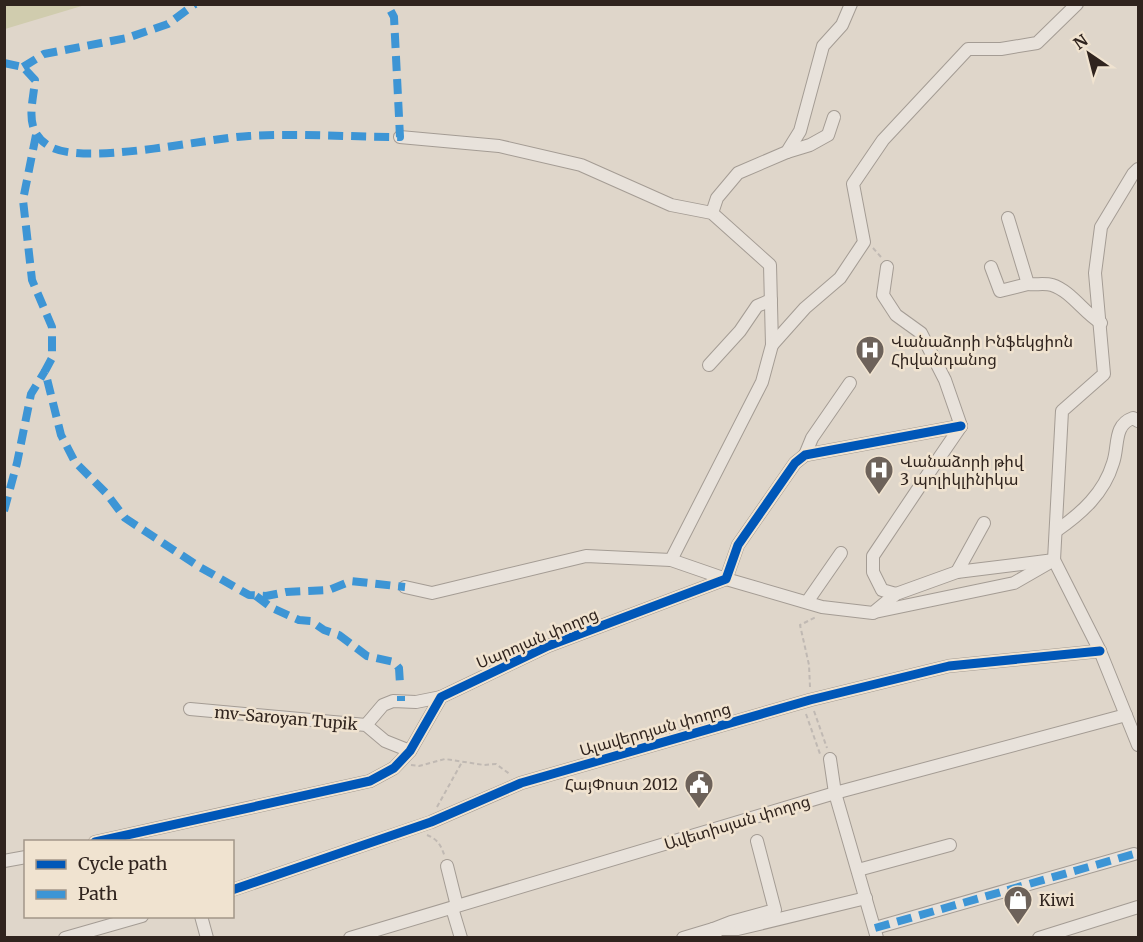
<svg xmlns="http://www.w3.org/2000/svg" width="1143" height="942" font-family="Merriweather,'Noto Sans Armenian',serif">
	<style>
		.green { fill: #d0ccae }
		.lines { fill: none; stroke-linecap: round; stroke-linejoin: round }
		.minor-casing { stroke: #a49c94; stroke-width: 14 }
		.path { stroke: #c0b9b3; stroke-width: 2; stroke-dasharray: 4.5 3; stroke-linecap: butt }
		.minor { stroke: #e8e2db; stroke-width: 12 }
		.quiet { stroke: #3d95d5; stroke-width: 8; stroke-dasharray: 15 8; stroke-linecap: butt }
		.cycleway-casing { stroke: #f0e3d0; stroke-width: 13 }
		.cycleway { stroke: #0057b8; stroke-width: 9 }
		.labels { text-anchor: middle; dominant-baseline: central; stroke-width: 5; stroke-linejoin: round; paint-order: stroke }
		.poi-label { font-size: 16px; fill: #30241e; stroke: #f0e3d0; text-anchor: start }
		.street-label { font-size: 16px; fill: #30241e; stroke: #f0e3d0 }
	</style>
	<rect width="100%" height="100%" fill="#dfd6ca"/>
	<!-- green -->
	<polygon class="green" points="5,4 85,4 85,5 5,29"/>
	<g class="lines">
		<!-- minor casing -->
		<g class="minor-casing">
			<g id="minor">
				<polyline points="400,137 499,146 581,165 671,205 712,213 770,265 772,345 762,382 671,560"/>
				<polyline points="787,152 810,145 828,135 834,117"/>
				<polyline points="712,213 717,198 738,173 787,152 800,131 823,46 842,25 851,4"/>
				<path d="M1008,218L1028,284C1035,285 1045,283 1052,285C1071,291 1084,313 1101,323"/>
				<polyline points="887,267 883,295 896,315 921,333 945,380 961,426"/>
				<polyline points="991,267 1000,291 1028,284"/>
				<polyline points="772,345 805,308 840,278 864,242 853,184 883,140 968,49 1001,49 1037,43 1077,4"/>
				<polyline points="709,365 740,331 757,306 771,300"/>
				<polyline points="805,455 812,438 850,383"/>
				<polyline points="924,480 961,426"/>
				<path d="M1056,531C1082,513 1104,493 1113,463C1119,446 1113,425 1133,418L1138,421"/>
				<polyline points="957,572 984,523"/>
				<polyline points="405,587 432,593 586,556 671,560 726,579 822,607 873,613 896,594 957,572 1054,560 1100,651 1138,745"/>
				<polyline points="896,594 882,590 873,572 873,556 920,486"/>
				<polyline points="807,602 841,553"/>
				<polyline points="875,612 1014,583 1054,560 1062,411 1104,374 1095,273 1101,227 1133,174 1138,169"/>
				<polyline points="190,709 366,725 385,741 410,751"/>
				<polyline points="366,725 383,705 393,701 416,702 441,697"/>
				<polyline points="830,759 835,793 877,938"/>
				<polyline points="95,842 370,781 394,768 410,751 441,697 548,646 726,579 738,545 795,463 805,455 961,426"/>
				<polyline points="4,861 26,857"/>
				<polyline points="447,866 457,906"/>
				<polyline points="858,870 950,845"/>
				<polyline points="232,890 431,822 521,783 810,700 949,666 1100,651"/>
				<polyline points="452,908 461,938"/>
				<polyline points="201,916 207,938"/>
				<polyline points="875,928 1134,854"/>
				<polyline points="65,938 142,916"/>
				<polyline points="350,938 835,793 1126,715"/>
				<polyline points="683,938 713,929 738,929 866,898"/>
				<polyline points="716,938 713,929 731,922 775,910 757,841"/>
				<polyline points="1039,938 1138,907"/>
			</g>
		</g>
		<!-- path -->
		<g class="path">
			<polyline points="873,248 881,257"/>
			<polyline points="810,687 809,665 800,625 816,617"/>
			<polyline points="814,711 827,748"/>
			<polyline points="806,714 820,754"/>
			<polyline points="411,765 419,766 445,759 484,765 496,764 511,775"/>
			<polyline points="437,807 462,762"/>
			<path d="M427,835C439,840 441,846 445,857"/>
		</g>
		<!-- minor -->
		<use href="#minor" class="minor"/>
		<!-- quiet -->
		<g class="quiet">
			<path d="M4,63L23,67L35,80C33,105 23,130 49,146C83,167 206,138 249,136C299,133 350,137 400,137L394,17L387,4"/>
			<polyline points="23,67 44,54 127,38 168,24 195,4"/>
			<polyline points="36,135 23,200 32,280 52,327 52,358 45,371 61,435 75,462 106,493 125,518 198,566 249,595 266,596 286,592 329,590 351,581 405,587"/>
			<polyline points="4,511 17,463 31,394 45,371"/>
			<polyline points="256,596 272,608 299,620 311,621 324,630 339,635 367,656 394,662 399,668 400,684"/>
			<polyline points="401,696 401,701"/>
			<polyline points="875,928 1134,854"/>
		</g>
		<!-- cycleway casing -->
		<g class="cycleway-casing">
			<g id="cycleway">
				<polyline points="95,842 370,781 394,768 410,751 441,697 548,646 726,579 738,545 795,463 805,455 961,426"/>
				<polyline points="232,890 431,822 521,783 810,700 949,666 1100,651"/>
			</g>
		</g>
		<!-- cycleway -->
		<use href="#cycleway" class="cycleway"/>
	</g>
	<!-- icons -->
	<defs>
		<g id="hospital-pin" transform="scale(1.5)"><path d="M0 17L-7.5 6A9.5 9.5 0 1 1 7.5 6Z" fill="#6d625a" stroke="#f0e3d0"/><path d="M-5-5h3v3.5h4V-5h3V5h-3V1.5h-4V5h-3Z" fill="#fff"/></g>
		<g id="civic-pin" transform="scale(1.5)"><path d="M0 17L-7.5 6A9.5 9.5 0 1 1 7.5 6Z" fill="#6d625a" stroke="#f0e3d0"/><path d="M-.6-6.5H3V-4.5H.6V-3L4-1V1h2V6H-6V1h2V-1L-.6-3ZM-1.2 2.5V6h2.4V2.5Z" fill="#fff"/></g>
		<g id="shop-pin" transform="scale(1.5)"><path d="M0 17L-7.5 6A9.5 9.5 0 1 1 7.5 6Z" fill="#6d625a" stroke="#f0e3d0"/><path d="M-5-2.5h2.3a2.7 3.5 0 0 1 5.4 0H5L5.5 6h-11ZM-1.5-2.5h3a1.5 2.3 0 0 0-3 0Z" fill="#fff"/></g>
	</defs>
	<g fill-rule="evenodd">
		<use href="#hospital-pin" x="870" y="350"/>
		<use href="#hospital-pin" x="879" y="470"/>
		<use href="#civic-pin" x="699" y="784"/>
		<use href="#shop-pin" x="1018" y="900"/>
	</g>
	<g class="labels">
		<!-- poi labels -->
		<g class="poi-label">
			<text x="891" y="341">Վանաձորի Ինֆեկցիոն<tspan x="891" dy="18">Հիվանդանոց</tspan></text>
			<text x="900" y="461">Վանաձորի թիվ<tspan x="900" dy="18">3 պոլիկլինիկա</tspan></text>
			<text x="678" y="784" text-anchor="end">ՀայՓոստ 2012</text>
			<text x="1039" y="900">Kiwi</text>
		</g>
		<!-- street labels -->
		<g class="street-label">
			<text transform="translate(537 638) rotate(-23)">Սարոյան փողոց</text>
			<text transform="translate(286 718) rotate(5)">mv-Saroyan Tupik</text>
			<text transform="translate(655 729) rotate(-16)">Ալավերդյան փողոց</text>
			<text transform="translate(737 822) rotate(-17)">Ավետիսյան փողոց</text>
		</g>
	</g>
	<!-- border -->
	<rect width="1143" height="942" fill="none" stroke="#30241e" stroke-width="12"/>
	<!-- legend -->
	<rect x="24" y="840" width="210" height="78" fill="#f0e3d0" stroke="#a39789" stroke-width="1.5"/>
	<rect x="36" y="860" width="30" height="9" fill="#0057b8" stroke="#a39789" stroke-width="1.5"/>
	<text x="78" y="870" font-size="18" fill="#30241e">Cycle path</text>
	<rect x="36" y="890" width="30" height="9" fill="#3d95d5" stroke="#a39789" stroke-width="1.5"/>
	<text x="78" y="900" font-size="18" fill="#30241e">Path</text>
	<!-- north arrow -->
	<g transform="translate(1089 54) rotate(325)" stroke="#f0e3d0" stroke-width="4.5" paint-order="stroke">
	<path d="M0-4.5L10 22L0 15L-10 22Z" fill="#30241e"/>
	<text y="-9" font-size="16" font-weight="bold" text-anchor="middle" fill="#30241e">N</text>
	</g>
</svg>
